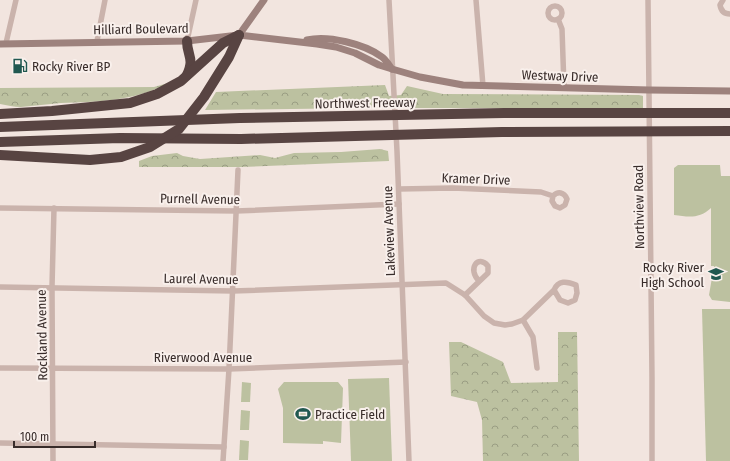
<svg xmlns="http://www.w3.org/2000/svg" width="730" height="461" font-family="'Fira Sans Condensed',sans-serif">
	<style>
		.forest { fill: url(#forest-crowns) }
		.garden { fill: #bcc1a0 }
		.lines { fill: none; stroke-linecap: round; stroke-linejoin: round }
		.minor { stroke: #cab3ac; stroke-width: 5.5 }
		.secondary { stroke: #9d827d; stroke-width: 7 }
		.motorway { stroke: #584442; stroke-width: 10 }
		.labels { text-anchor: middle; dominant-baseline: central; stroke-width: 4; stroke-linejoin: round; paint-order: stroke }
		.street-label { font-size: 13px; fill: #382c2a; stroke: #f9f0ec }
		.poi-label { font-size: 13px; fill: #382c2a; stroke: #f9f0ec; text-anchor: start }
	</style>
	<defs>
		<pattern id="forest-crowns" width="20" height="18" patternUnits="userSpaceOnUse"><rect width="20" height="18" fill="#bcc1a0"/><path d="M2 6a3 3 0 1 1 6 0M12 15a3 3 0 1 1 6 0" fill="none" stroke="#9a9d83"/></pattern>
	</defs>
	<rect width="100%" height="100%" fill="#f2e5df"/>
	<!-- forest -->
	<g class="forest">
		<path d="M168,83C136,101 96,102 61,103C48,104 34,106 21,107C14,107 7,105 0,104V88L154,87Z"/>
		<polygon points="385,85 389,96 401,95 407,86 443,94 639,95 643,96 643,108 366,108 205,110 216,92"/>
		<polygon points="380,149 388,151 389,161 241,167 139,167 139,161 152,156 177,153 183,156 200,159 260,155 275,158 294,153 341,152"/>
		<polygon points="558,332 577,332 579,461 483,461 482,420 477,402 451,396 449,342 461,342 503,362 511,383 558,382"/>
	</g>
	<!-- garden -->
	<g class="garden">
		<path d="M678,165H720L721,176H730V302L712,300L709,295L714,266H711V208C699,219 689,217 674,215V168Z"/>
		<polygon points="702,309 730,309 730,461 706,461"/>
		<polygon points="389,378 392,461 351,461 348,379"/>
		<polygon points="242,382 251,383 250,402 241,402"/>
		<polygon points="284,382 338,382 343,388 341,443 323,441 323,444 283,443 283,408 278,389"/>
		<polygon points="241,410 250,411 249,430 240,430"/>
		<polygon points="240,440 249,441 248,460 239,460"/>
	</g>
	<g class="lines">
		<!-- minor -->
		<g class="minor">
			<polyline points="389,0 397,151 409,461"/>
			<polyline points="476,0 483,86"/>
			<polyline points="648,0 652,378 652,461"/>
			<path d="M723,0L720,5C721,11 724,14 730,14"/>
			<circle cx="555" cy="13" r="7"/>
			<polyline points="558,19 562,29 564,87"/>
			<polyline points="97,41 105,0"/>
			<polyline points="187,41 196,0"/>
			<polyline points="6,43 16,0"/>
			<path d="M399,189L453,188L541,192L553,196C558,191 564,192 567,199L565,205L560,208L555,206L552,201L553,196"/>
			<polyline points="0,208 236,211 399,204"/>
			<path d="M0,287L233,291L446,283L465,295L484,316L494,323L505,325L512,324L523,320L554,290L560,300L568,303L575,300L577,293L576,285C567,281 558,280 554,290"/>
			<path d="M465,295L488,273V266C478,254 467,269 479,281"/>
			<polyline points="523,320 533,337 537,368"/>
			<polyline points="0,368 229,369 406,362"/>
			<polyline points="0,443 224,447"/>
			<polyline points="53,461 52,287 54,208"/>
			<polyline points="223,461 229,369 238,170"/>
		</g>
		<!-- secondary -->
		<g class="secondary">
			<polyline points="239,35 264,0"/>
			<path d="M307,40C328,35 365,44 382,57C386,60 389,65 392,69"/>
			<polyline points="0,44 187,41 239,35 317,44 336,47 355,53 379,65 392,69 420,77 463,85 649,90 730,91"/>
		</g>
		<!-- motorway -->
		<g class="motorway">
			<path d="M187,75C195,58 187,56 187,41"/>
			<polyline points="0,114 52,111 130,103 157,94 181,81 223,43 239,35"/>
			<polyline points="0,127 240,118 504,113 730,113"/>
			<polyline points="0,142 120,138 241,139 502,132 730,131"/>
			<polyline points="0,155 90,160 121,157 150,147 179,129 204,97 229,57 239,35"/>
		</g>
	</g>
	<!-- icons -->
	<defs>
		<g id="fuel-bare" transform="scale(1.2)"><path d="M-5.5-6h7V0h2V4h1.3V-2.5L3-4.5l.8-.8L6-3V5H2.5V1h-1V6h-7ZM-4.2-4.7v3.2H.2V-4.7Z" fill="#215850" stroke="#f9f0ec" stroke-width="2.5" paint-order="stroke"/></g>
		<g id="school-bare" transform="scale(1.2)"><path d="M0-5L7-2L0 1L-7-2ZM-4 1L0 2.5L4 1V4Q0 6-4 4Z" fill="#215850" stroke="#f9f0ec" stroke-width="2.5" paint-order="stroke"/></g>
		<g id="stadium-bare" transform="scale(1.2)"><path d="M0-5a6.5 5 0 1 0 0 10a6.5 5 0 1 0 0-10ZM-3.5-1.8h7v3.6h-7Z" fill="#215850" stroke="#f9f0ec" stroke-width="2.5" paint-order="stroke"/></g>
	</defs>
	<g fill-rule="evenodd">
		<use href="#fuel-bare" x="20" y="66"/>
		<use href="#school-bare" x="716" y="274"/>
		<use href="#stadium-bare" x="303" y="414"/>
	</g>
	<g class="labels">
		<!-- street labels -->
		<g class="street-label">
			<text transform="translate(141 29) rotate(-1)">Hilliard Boulevard</text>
			<text transform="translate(560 76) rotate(2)">Westway Drive</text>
			<text transform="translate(365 103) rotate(-1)">Northwest Freeway</text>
			<text transform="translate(476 179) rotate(2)">Kramer Drive</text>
			<text transform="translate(200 199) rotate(1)">Purnell Avenue</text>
			<text transform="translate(639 207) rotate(-91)">Northview Road</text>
			<text transform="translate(389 231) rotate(-92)">Lakeview Avenue</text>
			<text transform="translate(201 279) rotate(1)">Laurel Avenue</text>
			<text transform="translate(42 335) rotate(-91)">Rockland Avenue</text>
			<text x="203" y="357">Riverwood Avenue</text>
		</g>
		<!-- poi labels -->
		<g class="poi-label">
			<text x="32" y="66">Rocky River BP</text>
			<text x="704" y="267" text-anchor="end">Rocky River<tspan x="704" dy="15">High School</tspan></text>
			<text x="315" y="414">Practice Field</text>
		</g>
	</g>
	<!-- scale -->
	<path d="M14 441v6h81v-6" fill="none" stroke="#382c2a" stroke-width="2"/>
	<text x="20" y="441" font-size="12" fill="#382c2a" stroke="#f9f0ec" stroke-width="3" paint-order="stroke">100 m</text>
</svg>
